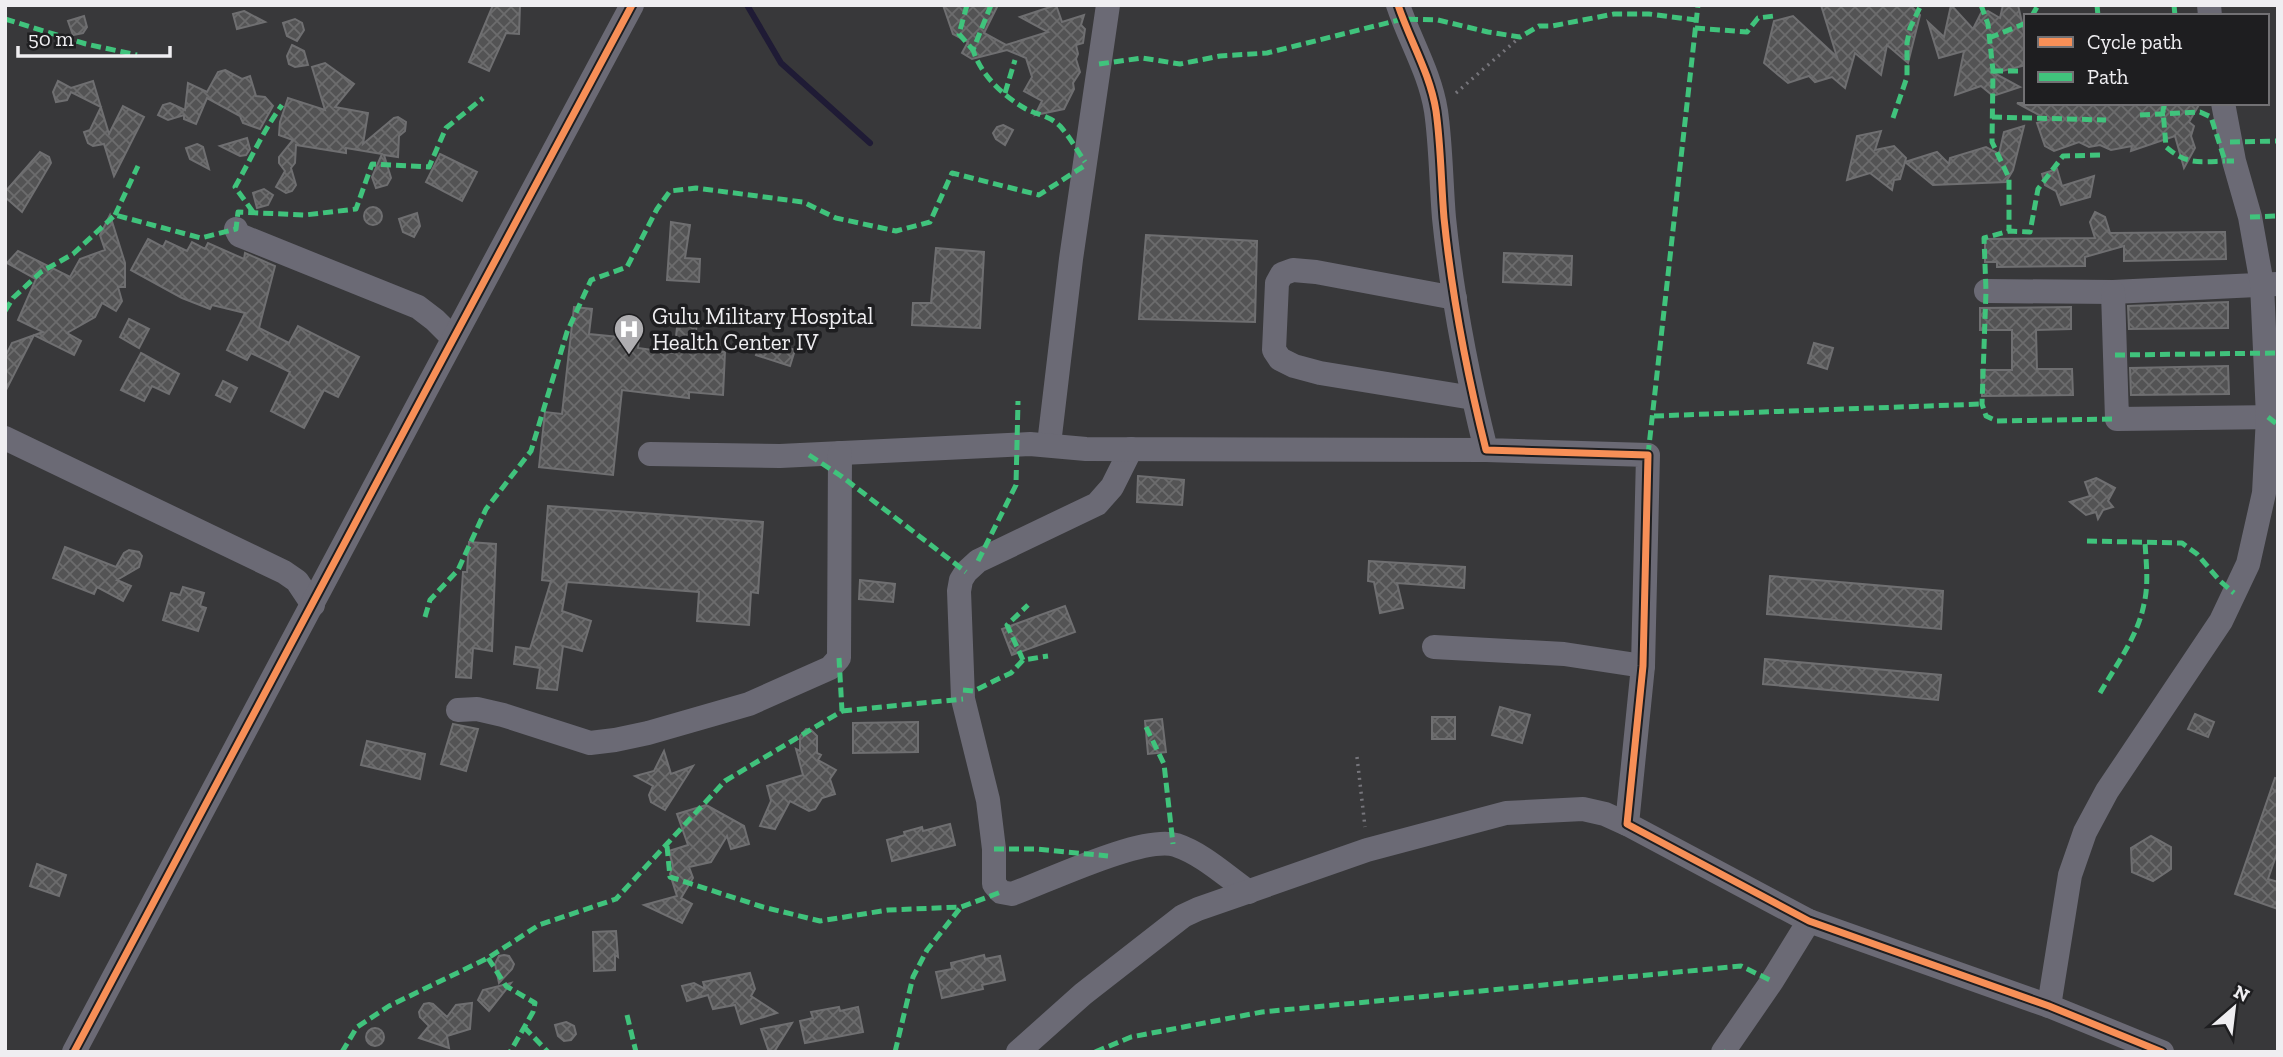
<svg xmlns="http://www.w3.org/2000/svg" width="2283" height="1057" font-family="'Zilla Slab',serif">
	<style>
		.lines { fill: none; stroke-linecap: round; stroke-linejoin: round }
		.stream { stroke: #1f1b35; stroke-width: 6 }
		.building { fill: url(#building-cross-hatch); stroke: #6f6f71; stroke-width: 2 }
		.path { stroke: #76757b; stroke-width: 3.5; stroke-dasharray: 2 5; stroke-linecap: butt }
		.minor { stroke: #6b6a75; stroke-width: 24 }
		.quiet { stroke: #40c37c; stroke-width: 5; stroke-dasharray: 10 5; stroke-linecap: butt }
		.cycleway-casing { stroke: #1e1e20; stroke-width: 11 }
		.cycleway { stroke: #f78f57; stroke-width: 7 }
		.labels { text-anchor: middle; dominant-baseline: central; stroke-width: 7; stroke-linejoin: round; paint-order: stroke }
		.poi-label { font-size: 23px; fill: #efeef1; stroke: #1e1e20; text-anchor: start }
	</style>
	<defs>
		<pattern id="building-cross-hatch" width="8" height="8" patternUnits="userSpaceOnUse" patternTransform="scale(1.75)"><rect width="8" height="8" fill="#535354"/><path d="M0 0l8 8M0 8l8-8" fill="none" stroke="#6c6c6d"/></pattern>
	</defs>
	<rect width="100%" height="100%" fill="#38383a"/>
	<g class="lines">
		<!-- stream -->
		<polyline class="stream" points="747,5 781,63 870,143"/>
	</g>
	<!-- building -->
	<g class="building">
		<polygon points="493,5 520,5 519,34 506,33 489,71 469,62"/>
		<polygon points="943,5 998,5 984,33 1006,45 1048,32 1020,17 1056,5 1062,22 1084,15 1081,25 1085,29 1083,43 1076,45 1078,54 1076,59 1080,72 1073,83 1074,89 1064,109 1035,115 1042,101 1024,91 1032,77 1026,58 1007,50 972,59 962,53 968,42 953,34"/>
		<polygon points="1821,5 1910,5 1920,15 1908,63 1887,45 1881,75 1855,53 1845,88 1832,77 1815,82 1809,76 1788,83 1764,63 1774,21 1793,16 1837,57"/>
		<polygon points="1951,5 1973,29 1981,13 1988,11 2000,18 2003,5 2018,5 2026,40 2026,65 1994,73 2020,87 1993,96 1981,86 1955,95 1964,51 1939,58 1928,22 1944,37"/>
		<polygon points="244,11 265,22 237,29 233,14"/>
		<polygon points="84,16 87,27 83,33 73,35 68,21"/>
		<polygon points="295,19 302,23 304,30 297,41 287,36 283,23"/>
		<polygon points="292,45 304,51 308,65 295,67 289,64 287,56"/>
		<polygon points="325,63 354,84 335,107 368,113 363,144 394,118 398,117 406,122 405,131 399,136 398,157 384,155 391,178 387,185 376,188 372,177 382,154 346,148 346,153 296,145 295,163 291,168 296,185 292,191 286,193 276,187 285,171 279,163 279,157 293,140 279,135 280,122 288,98 325,110 312,67"/>
		<polygon points="225,70 242,79 250,76 256,96 265,97 273,106 260,129 243,123 240,116 207,98 196,124 184,119 184,115 168,120 158,115 163,105 170,103 185,110 188,83 207,92 218,72"/>
		<polygon points="58,81 71,88 93,81 109,134 123,106 144,117 114,176 104,144 93,146 88,143 84,132 90,130 101,107 71,92 67,100 56,102 53,92"/>
		<polygon points="2017,103 2200,103 2189,122 2194,126 2191,136 2195,148 2184,168 2175,136 2131,151 2132,146 2111,150 2100,145 2089,147 2079,142 2054,151 2045,146 2037,123 2048,120"/>
		<polygon points="1003,125 1013,130 1005,145 996,139 993,133 997,127"/>
		<polygon points="2024,126 2013,170 2006,182 1933,185 1905,162 1900,179 1894,180 1892,190 1870,173 1847,180 1857,136 1881,131 1875,150 1894,146 1906,158 1905,162 1937,152 1949,164 1950,158 1986,147 1999,154 2004,132"/>
		<polygon points="247,138 250,149 246,155 240,156 220,146"/>
		<polygon points="197,144 203,147 209,169 190,159 186,148"/>
		<polygon points="40,152 49,157 51,163 22,212 5,197 5,192"/>
		<polygon points="440,154 477,172 462,201 426,182"/>
		<polygon points="2057,169 2062,186 2094,176 2090,197 2061,205 2056,191 2045,185 2042,174"/>
		<polygon points="264,189 273,195 268,205 257,208 253,193"/>
		<circle cx="373" cy="216" r="9"/>
		<polygon points="2095,212 2105,217 2110,233 2225,232 2226,259 2124,261 2124,246 2085,257 2085,266 1997,267 1997,262 1985,262 1985,239 2095,238 2090,222"/>
		<polygon points="417,213 420,226 414,237 403,232 399,219"/>
		<polygon points="110,215 125,263 125,287 118,287 122,301 116,311 102,303 95,317 67,333 81,341 74,355 34,335 5,392 5,357 12,343 43,332 18,320 36,279 7,263 18,251 70,277 80,259 105,250 100,235"/>
		<polygon points="671,222 690,225 685,258 700,259 699,282 667,280"/>
		<polygon points="1146,235 1257,241 1255,322 1139,319"/>
		<polygon points="148,239 163,247 166,241 187,251 192,242 205,249 208,243 244,259 245,253 275,266 259,328 289,343 298,326 359,357 338,397 324,390 304,428 271,411 290,372 251,353 247,360 227,350 245,313 212,305 210,309 182,298 131,270"/>
		<polygon points="936,248 984,252 980,328 912,325 913,303 931,303"/>
		<polygon points="1504,253 1572,256 1571,285 1503,282"/>
		<polygon points="2228,302 2228,328 2129,329 2128,306"/>
		<polygon points="574,307 592,309 589,334 639,339 638,348 674,353 679,311 698,313 694,349 725,352 723,395 689,392 689,398 622,390 613,475 539,467 545,412 562,414"/>
		<polygon points="2071,307 2071,329 2036,330 2037,369 2072,369 2073,395 1982,396 1981,370 2012,370 2012,330 1980,330 1980,308"/>
		<polygon points="129,319 149,329 139,348 120,337"/>
		<polygon points="761,339 795,350 790,366 756,355"/>
		<polygon points="1814,343 1833,348 1827,369 1808,363"/>
		<polygon points="141,353 179,374 169,394 152,386 144,401 121,390"/>
		<polygon points="2228,366 2229,394 2131,395 2130,368"/>
		<polygon points="223,381 237,388 230,402 216,395"/>
		<polygon points="1138,476 1184,480 1182,505 1137,502"/>
		<polygon points="2096,478 2115,488 2108,501 2113,507 2103,510 2098,519 2096,512 2086,515 2070,502 2090,496 2085,482"/>
		<polygon points="548,506 763,522 758,593 751,592 749,625 697,621 699,592 567,582 562,611 591,621 582,651 563,646 557,690 537,688 540,668 514,664 516,647 530,649 551,581 542,580"/>
		<polygon points="469,542 496,544 492,651 473,648 471,678 456,677 463,572 467,572"/>
		<polygon points="65,547 116,567 124,553 129,550 139,552 142,556 139,567 117,580 131,586 123,601 97,587 94,594 53,578"/>
		<polygon points="1369,561 1465,567 1464,588 1397,583 1403,608 1380,613 1374,582 1368,581"/>
		<polygon points="1770,576 1943,591 1941,629 1767,614"/>
		<polygon points="860,580 895,584 893,602 859,599"/>
		<polygon points="183,587 204,593 200,606 206,608 198,631 163,620 171,593 180,595"/>
		<polygon points="1065,606 1075,632 1012,655 1002,629"/>
		<polygon points="1765,659 1941,675 1938,700 1763,684"/>
		<polygon points="1500,707 1530,715 1522,743 1492,735"/>
		<polygon points="2195,714 2214,722 2208,737 2188,729"/>
		<rect x="1432" y="717" width="23" height="22"/>
		<polygon points="1162,719 1166,752 1148,754 1145,721"/>
		<polygon points="918,722 918,752 853,753 853,723"/>
		<polygon points="453,724 478,729 466,771 441,764"/>
		<polygon points="806,729 811,730 817,736 817,753 821,755 818,760 836,770 830,779 835,794 822,798 815,809 809,811 790,801 775,829 760,826 771,801 767,786 803,775 796,749 800,751 800,736"/>
		<polygon points="367,741 425,754 420,779 361,765"/>
		<polygon points="664,751 671,774 693,766 665,810 651,802 649,795 653,786 635,776 654,771"/>
		<polygon points="2275,778 2278,779 2278,850 2268,879 2278,882 2278,909 2235,894"/>
		<polygon points="706,805 744,826 749,844 731,849 727,836 711,862 689,867 693,878 681,898 692,904 682,923 644,905 677,896 670,874 673,866 669,851 688,845 677,814"/>
		<polygon points="950,824 955,845 892,861 887,840 905,835 904,832 922,827 923,831"/>
		<polygon points="2151,836 2171,847 2171,869 2153,881 2132,872 2131,848"/>
		<polygon points="37,864 66,875 59,896 30,886"/>
		<polygon points="616,931 618,957 615,955 615,970 594,971 593,932"/>
		<polygon points="504,955 509,956 514,964 512,969 499,983 495,964 499,956"/>
		<polygon points="984,955 985,959 1000,956 1005,980 982,985 983,989 942,998 936,972 952,969 951,963"/>
		<polygon points="750,973 755,989 751,996 777,1013 741,1024 735,1005 713,1009 708,995 687,1001 682,986 694,983 705,989 703,982"/>
		<polygon points="511,983 489,1011 478,1000 483,990"/>
		<polygon points="429,1003 433,1004 447,1017 456,1005 472,1003 470,1029 447,1036 449,1048 419,1038 429,1026 420,1017 419,1012 424,1004"/>
		<polygon points="839,1007 840,1011 858,1007 863,1032 805,1043 800,1021 813,1018 811,1012"/>
		<polygon points="566,1022 574,1026 576,1034 571,1040 564,1041 558,1036 555,1025"/>
		<polygon points="792,1023 774,1052 769,1052 761,1029"/>
		<circle cx="375" cy="1037" r="9"/>
	</g>
	<g class="lines">
		<!-- path -->
		<g class="path">
			<polyline points="1456,93 1520,37"/>
			<polyline points="1357,757 1365,827"/>
		</g>
		<!-- minor -->
		<g class="minor">
			<path d="M1398,5C1410,41 1430,73 1436,111C1441,146 1441,182 1444,218C1452,296 1467,374 1486,450L1648,455L1643,666L1627,824L1809,921L2049,1006L2162,1052"/>
			<polyline points="2209,5 2210,16"/>
			<polyline points="236,229 239,235 418,307 435,320 453,338"/>
			<polyline points="1986,291 2113,292 2277,284"/>
			<polyline points="2113,292 2117,419 2278,417"/>
			<polyline points="1455,298 1316,272 1293,270 1282,274 1277,283 1274,350 1280,359 1294,366 1320,373 1473,398"/>
			<polyline points="5,438 284,572 297,581 313,605"/>
			<polyline points="1049,444 1071,259 1108,5"/>
			<path d="M1131,449L1112,487L1097,504L978,561L966,572L961,580L959,591L963,699L988,800L994,849V884L1001,892L1012,894C1048,881 1143,835 1176,845C1203,854 1226,876 1249,892"/>
			<polyline points="650,454 780,456 1030,444 1086,449 1486,450"/>
			<polyline points="1434,647 1564,654 1643,666"/>
			<polyline points="458,710 477,709 503,715 590,743 615,740 648,733 749,704 830,668 839,658 840,453"/>
			<polyline points="2049,1006 2070,875 2085,832 2107,791 2221,621 2248,564 2264,493 2268,417 2262,284 2250,217 2234,161 2223,103"/>
			<path d="M74,1052C261,703 444,353 632,5"/>
			<polyline points="1018,1052 1083,994 1183,916 1198,909 1367,850 1506,813 1583,809 1605,814 1627,824"/>
			<polyline points="1723,1052 1772,981 1809,921"/>
		</g>
		<!-- quiet -->
		<g class="quiet">
			<polyline points="967,5 959,34 973,50"/>
			<path d="M991,5L973,50C981,75 1003,96 1026,109C1038,115 1050,116 1060,126C1069,136 1077,150 1085,162"/>
			<polyline points="1981,5 1988,24 1993,71 1992,142 2009,178 2009,231"/>
			<polyline points="2097,5 2098,16"/>
			<polyline points="2174,5 2175,16"/>
			<polyline points="2032,16 2038,5"/>
			<polyline points="5,19 86,44 137,55"/>
			<polyline points="1695,28 1747,32 1758,18 1774,16"/>
			<polyline points="1989,38 2026,23"/>
			<polyline points="1099,64 1142,58 1180,64 1220,56 1267,53 1403,19 1438,20 1488,32 1520,37 1539,26 1552,26 1614,14 1649,14 1696,20"/>
			<polyline points="1993,71 2026,71"/>
			<polyline points="1005,93 1015,60"/>
			<path d="M2165,103L2163,110L2166,147C2187,165 2198,162 2225,161"/>
			<polyline points="2140,115 2200,112 2211,117 2225,161 2234,161"/>
			<polyline points="1992,117 2106,120"/>
			<polyline points="1893,118 1907,77 1907,43 1910,28 1921,5"/>
			<polyline points="2230,142 2278,141"/>
			<polyline points="2100,155 2063,156 2038,189 2030,232 2009,231 1984,238 1986,291 1982,404 1986,416 1997,421 2117,419"/>
			<path d="M253,212L235,187C251,159 263,131 282,105"/>
			<polyline points="115,215 138,166"/>
			<polyline points="2250,217 2278,216"/>
			<polyline points="5,311 13,298 41,272 73,254 115,215 201,238 236,229 238,212 305,215 356,209 372,164 429,167 446,128 483,98"/>
			<polyline points="2115,355 2278,353"/>
			<polyline points="1654,416 1982,404"/>
			<polyline points="2268,417 2278,425"/>
			<polyline points="809,455 841,476 966,572"/>
			<polyline points="1648,455 1698,5"/>
			<polyline points="2087,541 2182,543 2197,554 2220,581 2234,593"/>
			<polyline points="978,561 1016,485 1018,401"/>
			<polyline points="425,617 430,600 458,570 486,509 531,451 567,332 591,280 627,267 657,209 670,191 696,188 803,202 836,218 896,231 930,222 952,173 1039,195 1084,166"/>
			<polyline points="1023,660 1007,625 1028,605"/>
			<polyline points="963,690 974,691 998,679 1011,673 1023,660 1048,656"/>
			<path d="M2100,693C2116,665 2138,636 2144,604C2149,583 2146,563 2145,542"/>
			<polyline points="842,711 963,699"/>
			<polyline points="1146,727 1164,764 1173,844"/>
			<polyline points="667,846 670,877 763,907 820,921 888,910 961,907 1001,892"/>
			<polyline points="994,849 1036,849 1108,856"/>
			<polyline points="488,958 506,986 535,1003 533,1012 510,1052"/>
			<polyline points="627,1015 636,1052"/>
			<polyline points="524,1027 548,1052"/>
			<polyline points="1723,1051 1724,1052"/>
			<polyline points="342,1052 357,1027 389,1006 488,958 539,925 616,899 725,781 842,711 839,658"/>
			<polyline points="895,1052 913,977 927,950 961,907"/>
			<polyline points="1095,1052 1131,1037 1262,1012 1741,966 1772,981"/>
		</g>
		<!-- cycleway casing -->
		<g class="cycleway-casing">
			<g id="cycleway">
				<path d="M1398,5C1410,41 1430,73 1436,111C1441,146 1441,182 1444,218C1452,296 1467,374 1486,450L1648,455L1643,666L1627,824L1809,921L2049,1006L2162,1052"/>
				<path d="M74,1052C261,703 444,353 632,5"/>
			</g>
		</g>
		<!-- cycleway -->
		<use href="#cycleway" class="cycleway"/>
	</g>
	<!-- icons -->
	<defs>
		<g id="hospital-pin" transform="scale(1.575)"><path d="M0 17L-7.5 6A9.5 9.5 0 1 1 7.5 6Z" fill="#afaeb1" stroke="#1e1e20"/><path d="M-5-5h3v3.5h4V-5h3V5h-3V1.5h-4V5h-3Z" fill="#fff"/></g>
	</defs>
	<g fill-rule="evenodd">
		<use href="#hospital-pin" x="629" y="329"/>
	</g>
	<g class="labels">
		<!-- poi labels -->
		<g class="poi-label">
			<text x="652" y="316">Gulu Military Hospital<tspan x="652" dy="26">Health Center IV</tspan></text>
		</g>
	</g>
	<!-- border -->
	<rect width="2283" height="1057" fill="none" stroke="#efeef1" stroke-width="14"/>
	<!-- legend -->
	<rect x="2024" y="14" width="245" height="91" fill="#1e1e20" stroke="#727174" stroke-width="2"/>
	<rect x="2038" y="37" width="35" height="10" fill="#f78f57" stroke="#727174" stroke-width="2"/>
	<text x="2087" y="49" font-size="21" fill="#efeef1">Cycle path</text>
	<rect x="2038" y="72" width="35" height="10" fill="#40c37c" stroke="#727174" stroke-width="2"/>
	<text x="2087" y="84" font-size="21" fill="#efeef1">Path</text>
	<!-- north arrow -->
	<g transform="translate(2234 1008) rotate(28)" stroke="#1e1e20" stroke-width="5" paint-order="stroke">
	<path d="M0-5L12 26L0 18L-12 26Z" fill="#efeef1"/>
	<text y="-10" font-size="19" font-weight="bold" text-anchor="middle" fill="#efeef1">N</text>
	</g>
	<!-- scale -->
	<path d="M18 46v10h152v-10" fill="none" stroke="#efeef1" stroke-width="3.5"/>
	<text x="28" y="46" font-size="21" fill="#efeef1" stroke="#1e1e20" stroke-width="5" paint-order="stroke">50 m</text>
</svg>
